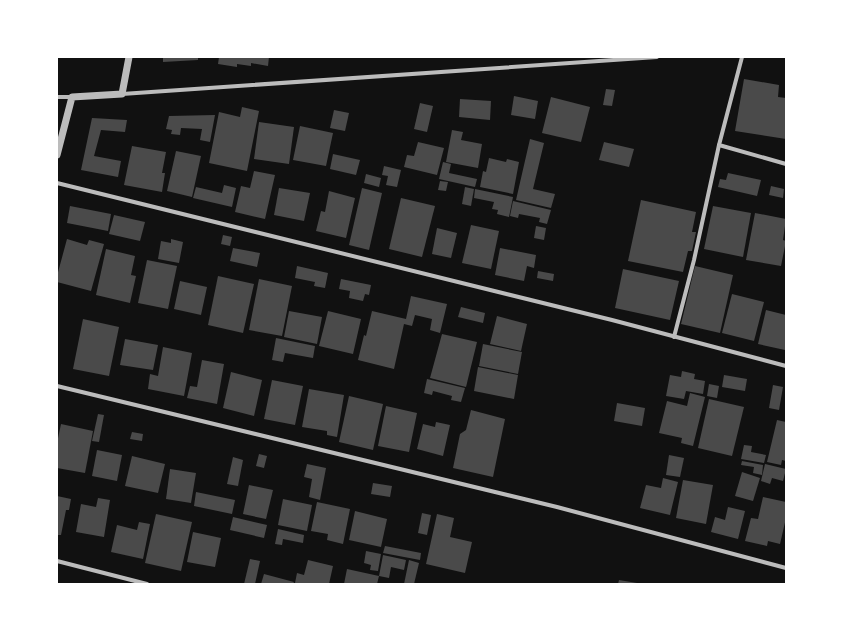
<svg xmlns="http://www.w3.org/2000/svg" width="843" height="641" font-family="Rubik,sans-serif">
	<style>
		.building { fill: #4a4a4a }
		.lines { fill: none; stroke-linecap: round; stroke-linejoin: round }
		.minor { stroke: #bcbcbc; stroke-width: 4 }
		.tertiary { stroke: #bcbcbc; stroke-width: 7 }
	</style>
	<rect width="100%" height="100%" fill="#111"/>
	<!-- building -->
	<g class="building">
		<polygon points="163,57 198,57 198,60 163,62"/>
		<polygon points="219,57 269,57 268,66 251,63 251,66 237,64 237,67 218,64"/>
		<polygon points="744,79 779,85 778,97 786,98 786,139 735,131"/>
		<polygon points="606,89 615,90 612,106 603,105"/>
		<polygon points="514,96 538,101 535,119 511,115"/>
		<polygon points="551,97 590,107 581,142 542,133"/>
		<polygon points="460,99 491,101 490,120 459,117"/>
		<polygon points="420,103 433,106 427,132 414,129"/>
		<polygon points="242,107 259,111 247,171 209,163 219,112 240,117"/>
		<polygon points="334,110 349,113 345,131 330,128"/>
		<polygon points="215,115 210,142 200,140 202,129 181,128 180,135 171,134 172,130 166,129 169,116"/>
		<polygon points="92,118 127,120 125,132 101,130 94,156 121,161 118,177 81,170"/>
		<polygon points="259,122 294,127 289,164 254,159"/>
		<polygon points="300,126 333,133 326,166 293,160"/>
		<polygon points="452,130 463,132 461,140 482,144 478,168 446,162"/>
		<polygon points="530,139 544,143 533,189 555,194 551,208 516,200"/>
		<polygon points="418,142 444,148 437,175 404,167 407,155 414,156"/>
		<polygon points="604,142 634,149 629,167 599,160"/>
		<polygon points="132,146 166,152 162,173 165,173 162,192 124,185"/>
		<polygon points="176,151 201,156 192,197 167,191"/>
		<polygon points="333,154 360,160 356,175 330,169"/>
		<polygon points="489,158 506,162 507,159 519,162 513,194 480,187 483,171 486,172"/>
		<polygon points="443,162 451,164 449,173 477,179 475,187 439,179"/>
		<polygon points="384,166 401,170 397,187 386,185 388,176 382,175"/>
		<polygon points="254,171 275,175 265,219 235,212 241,186 250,188"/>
		<polygon points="728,173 761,180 757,196 718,187 720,179 726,180"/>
		<polygon points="366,174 381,178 379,187 364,183"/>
		<polygon points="440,181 448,182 446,191 438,190"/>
		<polygon points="224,185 236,188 232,207 193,198 196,187 222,193"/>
		<polygon points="771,186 784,189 783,198 769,195"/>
		<polygon points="465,187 474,189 471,206 462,204"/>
		<polygon points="279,188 310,193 304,221 274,215"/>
		<polygon points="362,188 382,193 369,250 349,245"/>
		<polygon points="475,189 513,197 509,217 497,214 498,210 492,209 494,202 474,198"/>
		<polygon points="329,191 355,198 346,238 316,231 321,211 325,212"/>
		<polygon points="401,198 435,206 422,257 389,249"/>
		<polygon points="641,200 696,212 692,232 696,232 692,251 688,251 683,272 628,261"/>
		<polygon points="513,201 551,210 547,224 539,222 540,218 519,214 518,218 510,216"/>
		<polygon points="70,206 111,214 108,231 67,223"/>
		<polygon points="713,206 751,213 743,257 704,249"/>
		<polygon points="755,213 786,219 783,240 786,241 781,266 746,260"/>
		<polygon points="114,215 145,222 140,241 109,234"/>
		<polygon points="471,225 499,231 491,269 462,263"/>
		<polygon points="536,226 546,228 544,240 534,238"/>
		<polygon points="437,228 457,233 451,258 432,254"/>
		<polygon points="223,235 232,237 230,246 221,244"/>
		<polygon points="67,239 87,245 89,240 104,244 91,291 57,282 57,276"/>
		<polygon points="171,239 183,242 179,263 158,259 161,241 171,243"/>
		<polygon points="233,248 260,253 257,267 230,261"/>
		<polygon points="500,248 536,255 534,268 527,266 524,281 495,275"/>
		<polygon points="106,249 135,256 131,275 136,276 130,303 96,295"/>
		<polygon points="147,260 177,266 168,309 138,303"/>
		<polygon points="297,266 328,273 325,288 314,286 315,282 295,278"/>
		<polygon points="695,266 733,275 720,333 681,324"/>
		<polygon points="623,269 679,281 670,320 615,308"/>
		<polygon points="538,271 554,274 553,281 537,278"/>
		<polygon points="218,276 254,284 243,333 208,325"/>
		<polygon points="259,279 292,286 282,336 249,330"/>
		<polygon points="341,279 371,285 369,295 365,294 363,301 349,298 350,291 339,289"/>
		<polygon points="180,281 207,287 201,315 174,309"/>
		<polygon points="732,294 764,302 754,341 722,333"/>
		<polygon points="411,296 447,304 440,333 430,330 432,319 415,315 412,326 404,324 394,369 358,360 364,335 366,336 372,311 406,319"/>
		<polygon points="461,307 485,313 483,323 458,317"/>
		<polygon points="766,310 786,315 786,344 785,350 758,344"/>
		<polygon points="289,311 322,317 317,344 284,337"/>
		<polygon points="328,311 361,319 353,354 319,346"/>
		<polygon points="497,316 527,324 521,351 490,344"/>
		<polygon points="83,319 119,327 109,376 73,369"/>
		<polygon points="442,334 477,342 466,387 430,378"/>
		<polygon points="276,338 315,346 313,358 285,353 283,362 272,360"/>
		<polygon points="125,339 158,345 153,370 120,365"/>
		<polygon points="483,344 522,352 518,374 479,366"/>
		<polygon points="163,347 192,353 184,396 148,389 150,374 158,376"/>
		<polygon points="202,360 224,364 217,404 187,398 190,386 197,387"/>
		<polygon points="478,367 518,375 514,399 474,391"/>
		<polygon points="682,371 695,374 694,379 705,381 703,394 686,391 684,399 666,396 670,375 681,377"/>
		<polygon points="231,372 262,380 254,416 223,408"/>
		<polygon points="724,375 747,379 745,391 722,387"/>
		<polygon points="427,379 465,388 461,402 451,400 452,396 433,391 432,395 424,393"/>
		<polygon points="272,380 303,386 295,425 264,419"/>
		<polygon points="709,384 719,386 717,398 707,396"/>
		<polygon points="773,385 783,387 779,410 769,408"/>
		<polygon points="309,389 344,395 337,437 327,435 327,431 302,427"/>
		<polygon points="690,393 705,397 693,446 681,443 682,438 659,433 667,401 687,406"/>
		<polygon points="349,396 383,404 373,450 339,442"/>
		<polygon points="709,399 744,407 732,456 698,448"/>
		<polygon points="617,403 645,408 642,426 614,421"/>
		<polygon points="386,406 417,413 409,452 378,446"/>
		<polygon points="471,410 505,419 493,477 453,468 460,434 466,430"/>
		<polygon points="98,414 104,415 99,442 92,441"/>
		<polygon points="777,420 786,422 786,461 782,460 781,465 767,462"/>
		<polygon points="436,422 450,425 443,456 417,449 423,424 435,427"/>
		<polygon points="61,424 93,431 85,473 57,468 57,443"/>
		<polygon points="132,432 143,434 142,441 130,439"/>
		<polygon points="744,445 752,446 751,452 766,455 764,463 741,459"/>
		<polygon points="97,450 122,455 117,481 92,476"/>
		<polygon points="259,454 267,456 264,468 256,466"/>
		<polygon points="669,455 684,458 680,477 666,475"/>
		<polygon points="132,456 165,464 158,493 125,486"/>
		<polygon points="233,457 243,460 238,486 227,484"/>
		<polygon points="742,461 763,465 762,475 753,473 754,467 741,465"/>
		<polygon points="307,464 326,468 320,500 309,497 312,479 304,477"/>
		<polygon points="765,464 786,469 783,481 772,478 770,484 761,481"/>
		<polygon points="170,469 196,473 191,503 166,499"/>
		<polygon points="742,472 760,478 753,501 735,496"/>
		<polygon points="663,478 678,482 670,515 640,508 646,485 661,488"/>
		<polygon points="683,480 713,485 706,524 676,518"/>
		<polygon points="373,483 392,486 390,497 371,494"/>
		<polygon points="249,485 273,490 266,519 243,514"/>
		<polygon points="196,492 235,500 232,514 194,506"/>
		<polygon points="57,496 71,499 69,510 66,510 61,535 57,535"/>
		<polygon points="763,497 786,502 786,518 780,544 768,541 767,546 745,541 751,518 758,519"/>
		<polygon points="98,498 110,500 104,537 76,532 81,504 96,507"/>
		<polygon points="283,499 312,505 307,531 278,525"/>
		<polygon points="317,502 350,509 343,544 327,540 328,534 311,531"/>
		<polygon points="728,507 745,511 738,539 711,532 715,517 725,520"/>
		<polygon points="355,511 387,519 381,547 349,540"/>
		<polygon points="422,513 431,515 427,535 418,533"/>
		<polygon points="156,514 192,522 181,571 145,563"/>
		<polygon points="437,514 454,518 450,537 472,542 465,573 426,564"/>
		<polygon points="233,517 267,525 264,538 230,530"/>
		<polygon points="139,522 150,524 143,559 111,552 117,525 137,530"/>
		<polygon points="278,529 304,535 303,543 283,539 282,545 275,544"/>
		<polygon points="193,532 221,538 215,567 187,562"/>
		<polygon points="385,546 421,553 420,560 383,553"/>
		<polygon points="366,551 381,554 378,571 370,570 371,565 364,563"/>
		<polygon points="383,555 406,560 404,570 391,567 389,578 379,576"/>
		<polygon points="250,559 260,561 255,584 244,584"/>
		<polygon points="308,560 333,566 329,584 295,583 297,573 304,575"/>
		<polygon points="409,560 419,563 414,584 404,584"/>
		<polygon points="347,569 379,576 377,584 344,584"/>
		<polygon points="264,574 294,582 293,584 261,584"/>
		<polygon points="619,580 637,583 637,584 618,584"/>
	</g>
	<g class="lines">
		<!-- minor -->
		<g class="minor">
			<polyline points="742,57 719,145 786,164"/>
			<polyline points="122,94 657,57"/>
			<polyline points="57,97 72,97"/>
			<polyline points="57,183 612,320 786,366"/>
			<polyline points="674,337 694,260 719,145"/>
			<polyline points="57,386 557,507 786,568"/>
			<polyline points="57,561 147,584"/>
		</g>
		<!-- tertiary -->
		<polyline class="tertiary" points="57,155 72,97 122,94 129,57"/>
	</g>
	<!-- border -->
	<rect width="843" height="641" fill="none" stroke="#ffffff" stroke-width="116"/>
</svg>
